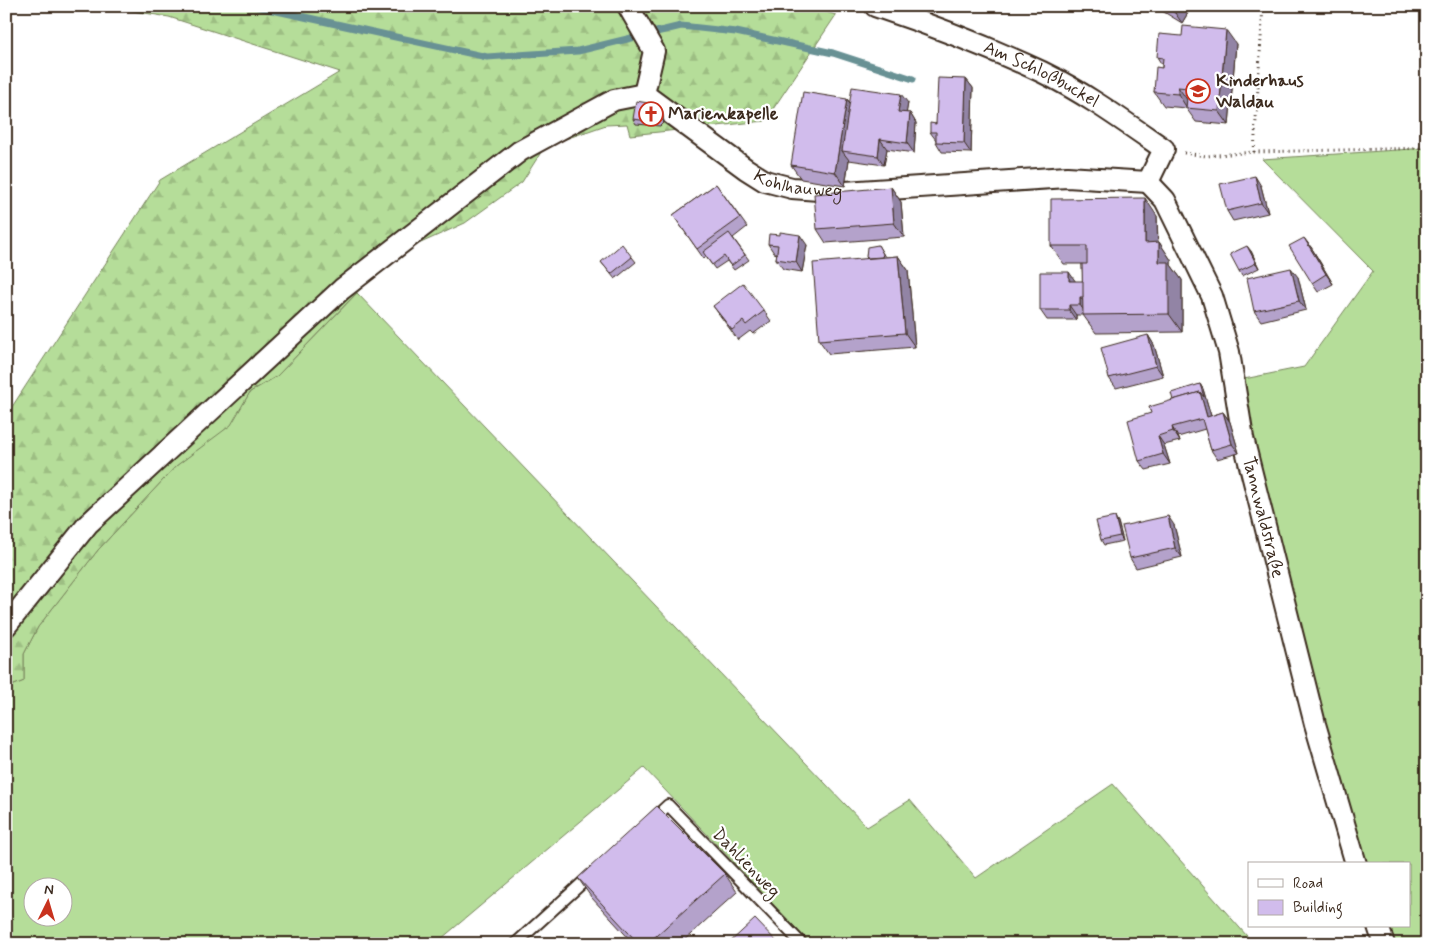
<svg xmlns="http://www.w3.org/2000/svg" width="1433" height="950" font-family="Mynerve,sans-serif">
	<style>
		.grass { fill: #b5dd99; stroke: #78845c; fill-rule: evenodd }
		.forest { fill: url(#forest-firs); stroke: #78845c }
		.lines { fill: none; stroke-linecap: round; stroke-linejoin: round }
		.stream { stroke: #689194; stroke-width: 7 }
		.service-casing { stroke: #3b2a1e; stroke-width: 14 }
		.minor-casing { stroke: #3b2a1e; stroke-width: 24 }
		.path { stroke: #3b2a1e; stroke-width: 3; stroke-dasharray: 1 4; stroke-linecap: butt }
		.service { stroke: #fff; stroke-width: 10 }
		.minor { stroke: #fff; stroke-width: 20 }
		.wall { fill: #b4a2cb; stroke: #3b2a1e }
		.shaded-wall { fill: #9284a5; stroke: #3b2a1e }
		.building { fill: #d1bcec; stroke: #3b2a1e }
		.labels { text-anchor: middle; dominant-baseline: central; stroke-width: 4.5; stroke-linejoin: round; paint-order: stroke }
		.street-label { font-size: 18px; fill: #3b2a1e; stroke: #fff }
		.poi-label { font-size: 18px; font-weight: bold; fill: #3b2a1e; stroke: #fff; text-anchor: start }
	</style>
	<defs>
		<pattern id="forest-firs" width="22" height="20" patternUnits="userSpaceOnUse" patternTransform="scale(1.25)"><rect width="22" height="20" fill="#b5dd99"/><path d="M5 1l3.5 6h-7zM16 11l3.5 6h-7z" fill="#9dbe83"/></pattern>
	</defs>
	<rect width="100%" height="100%" fill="#fff"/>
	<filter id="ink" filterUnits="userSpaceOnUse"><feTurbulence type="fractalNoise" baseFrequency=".02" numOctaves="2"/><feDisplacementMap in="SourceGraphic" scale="10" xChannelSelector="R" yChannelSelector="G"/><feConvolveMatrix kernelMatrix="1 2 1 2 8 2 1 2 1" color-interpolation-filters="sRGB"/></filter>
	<g filter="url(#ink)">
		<!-- grass -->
		<g class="grass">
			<polygon points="1427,148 1427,944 1393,944 1387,926 1409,926 1409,864 1366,864 1308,676 1239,380 1304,367 1373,271 1262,159"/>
			<path d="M357,293L867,827L910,800L976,878L1113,784L1254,944H811L644,768L435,944H6V685H14L24,681V654L38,627L98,550L176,466L231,424L250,392L277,376ZM32,888H62V918H32Z"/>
		</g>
		<!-- forest -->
		<polygon class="forest" points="102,6 806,6 836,15 765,121 630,135 627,124 606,125 545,146 522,182 465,223 392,256 277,376 250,392 231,425 176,466 98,550 38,627 24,654 24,681 14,685 6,685 6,416 160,180 340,72 169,17"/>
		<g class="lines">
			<!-- stream -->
			<polyline class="stream" points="254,6 487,57 578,51 681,26 736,32 833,53 913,79"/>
			<!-- service casing -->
			<g class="service-casing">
				<g id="service">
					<polyline points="653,819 668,805 802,944"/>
					<polyline points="515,944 591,875"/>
				</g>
			</g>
			<!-- minor casing -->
			<g class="minor-casing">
				<g id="minor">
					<polyline points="628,6 654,51 644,94"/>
					<path id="s1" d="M875,6C932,25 988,47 1042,72C1085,93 1125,122 1164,149L1148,182"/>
					<path id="s2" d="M1148,182L1165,200L1212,296L1229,352L1243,438L1315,724L1356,864"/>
					<path id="s3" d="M6,626L88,524L342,289L520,151L614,100L644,94L746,169L765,181L792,188L845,192L1067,177L1148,182"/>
					<polyline points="1378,926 1384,944"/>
				</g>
			</g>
			<!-- path -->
			<g class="path">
				<polyline points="1254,152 1263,6"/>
				<polyline points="1184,153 1206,156 1254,152 1427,148"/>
			</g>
			<!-- service -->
			<use href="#service" class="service"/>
			<!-- minor -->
			<use href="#minor" class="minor"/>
		</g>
		<!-- wall -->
		<g class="wall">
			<polygon points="1154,6 1192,6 1182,23"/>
			<polygon points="1236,44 1229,125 1196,122 1186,108 1164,106 1154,92 1162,68 1162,65 1157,57"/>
			<polygon points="966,79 973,88 971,153 942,152 936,142 936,140 930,132"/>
			<polygon points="847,99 850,103 908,103 906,113 910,113 916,123 914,153 887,149 884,165 849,160 845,186 801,179 791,165"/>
			<polygon points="659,106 662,111 664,122 660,126 636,124 633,119"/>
			<polygon points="716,184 747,227 733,238 749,260 734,270 727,261 715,269 706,257 704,259 673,215"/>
			<polygon points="1261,186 1268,213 1233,221 1227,211"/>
			<polygon points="891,187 901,202 904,237 826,243 817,229"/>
			<polygon points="1157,216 1158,242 1159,242 1171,260 1171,265 1182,280 1182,332 1096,333 1083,315 1076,315 1076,320 1047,320 1040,310 1083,281 1082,264 1064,264 1051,246"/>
			<polygon points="768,244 807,245 802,272 783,269 776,259 777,254 774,253"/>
			<polygon points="878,245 885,257 898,256 908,270 915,347 829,354 819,340 867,258"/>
			<polygon points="1311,247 1333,284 1318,292 1312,283"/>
			<polygon points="1251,251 1259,268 1242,276 1239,271"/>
			<polygon points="632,257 636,262 615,279 601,262"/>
			<polygon points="1298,277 1306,310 1261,321 1254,311"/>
			<polygon points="713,306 764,311 771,321 753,334 750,331 738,340"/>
			<polygon points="1148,335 1154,345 1163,376 1116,388 1109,378"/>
			<polygon points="1200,384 1203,389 1211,416 1223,412 1230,422 1239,453 1217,459 1211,450 1205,429 1178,437 1180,441 1164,445 1170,464 1146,470 1139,461 1151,413"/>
			<polygon points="1115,517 1118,522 1123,541 1104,545 1101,540"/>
			<polygon points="1174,525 1182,557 1136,568 1130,558"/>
			<polygon points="725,874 737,892 680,944 634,944 591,897 578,878"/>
		</g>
		<!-- shaded-wall -->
		<g class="shaded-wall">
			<polygon points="1179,6 1192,6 1182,23 1175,13"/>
			<polygon points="1226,30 1236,44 1229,125 1219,111"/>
			<polygon points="966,79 973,88 971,153 964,143"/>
			<polygon points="1178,87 1188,101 1187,108 1178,94"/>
			<polygon points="901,94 908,103 905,122 898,112"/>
			<polygon points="847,99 857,113 842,151 849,160 845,186 835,172"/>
			<polygon points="659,106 662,111 664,122 660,118"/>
			<polygon points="910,113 916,123 914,153 907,143"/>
			<polygon points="880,139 887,149 884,165 878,156"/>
			<polygon points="1255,176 1261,186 1268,213 1261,203"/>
			<polygon points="891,187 901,202 904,237 894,223"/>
			<polygon points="1145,198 1157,216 1158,261 1145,243"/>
			<polygon points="800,235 807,245 802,272 796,262"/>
			<polygon points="1304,238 1311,247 1333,284 1326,274"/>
			<polygon points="1159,242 1171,260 1171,265 1182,280 1182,332 1169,314 1159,262"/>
			<polygon points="1247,246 1251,251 1259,268 1256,263"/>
			<polygon points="898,256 908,270 915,347 905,333"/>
			<polygon points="1291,268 1298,277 1306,310 1299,301"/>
			<polygon points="1069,272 1076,282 1069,281"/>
			<polygon points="1080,297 1087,306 1087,315 1080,305"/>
			<polygon points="1069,305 1076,315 1076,320 1069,310"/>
			<polygon points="1148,335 1154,345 1163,376 1156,366"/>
			<polygon points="1200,384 1203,389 1214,426 1207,417 1200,392"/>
			<polygon points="1223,412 1230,422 1239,453 1232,444"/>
			<polygon points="1172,427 1178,437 1180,441 1173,431"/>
			<polygon points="1158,436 1164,445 1170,464 1163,454"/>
			<polygon points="1168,516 1174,525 1182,557 1175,548"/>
			<polygon points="1115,517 1118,522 1123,541 1120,536"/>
		</g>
		<!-- building -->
		<g class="building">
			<polygon points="1163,6 1179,6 1175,13"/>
			<polygon points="1183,26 1226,30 1219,111 1186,108 1188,88 1178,87 1178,94 1154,92 1156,67 1162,68 1163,58 1157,57 1159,34 1182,36"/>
			<polygon points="938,78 966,79 964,143 936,142 936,132 930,132 930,123 936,124"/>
			<polygon points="852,87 901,94 898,112 910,113 907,143 880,139 878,156 842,151"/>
			<polygon points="803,92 847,99 835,172 791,165"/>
			<polygon points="636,101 654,104 659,106 660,118 656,122 633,119"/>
			<polygon points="1255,176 1261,203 1227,211 1220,184"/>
			<polygon points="716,184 740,218 697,249 673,215"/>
			<polygon points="891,187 894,223 817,229 814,194"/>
			<polygon points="1145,198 1145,243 1159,242 1159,262 1169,262 1169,314 1083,315 1082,264 1087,264 1087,246 1051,246 1051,199"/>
			<polygon points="780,232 800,235 796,262 776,259 778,245 768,244 769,234 780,235"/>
			<polygon points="729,233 745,255 731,266 724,256 712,265 703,252"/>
			<polygon points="1304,238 1326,274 1312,283 1289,246"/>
			<polygon points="622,244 632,257 611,274 601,262"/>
			<polygon points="878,245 883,254 882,257 867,258 866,257 867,247"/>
			<polygon points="1247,246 1256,263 1239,271 1230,254"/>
			<polygon points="898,256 905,333 819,340 813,263"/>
			<polygon points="1291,268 1299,301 1254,311 1247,278"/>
			<polygon points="1040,272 1069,272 1069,281 1083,281 1083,297 1080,297 1080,305 1069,305 1069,310 1040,310"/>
			<polygon points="743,283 764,311 746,325 743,321 732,330 713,306"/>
			<polygon points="1148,335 1156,366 1109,378 1101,348"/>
			<polygon points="1200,384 1204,397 1200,392 1173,400 1171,393"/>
			<polygon points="1200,392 1207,417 1223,412 1232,444 1211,450 1202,419 1172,427 1173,431 1158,436 1163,454 1139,461 1128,420 1151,413 1149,407"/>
			<polygon points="1168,516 1175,548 1130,558 1122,526"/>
			<polygon points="1115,517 1120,536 1101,540 1096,521"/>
			<polygon points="657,806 725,874 647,944 639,944 578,878"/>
			<polygon points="755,919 779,944 728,944"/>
		</g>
	</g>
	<!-- icons -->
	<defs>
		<g id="school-ring" transform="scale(1.25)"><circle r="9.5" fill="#fff" stroke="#c8321e" stroke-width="1.5"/><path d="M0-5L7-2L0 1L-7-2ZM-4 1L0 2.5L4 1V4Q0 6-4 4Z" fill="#c8321e"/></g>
		<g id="church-ring" transform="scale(1.25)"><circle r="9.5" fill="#fff" stroke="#c8321e" stroke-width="1.5"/><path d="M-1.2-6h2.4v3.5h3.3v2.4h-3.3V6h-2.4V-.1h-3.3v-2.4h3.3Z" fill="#c8321e"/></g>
	</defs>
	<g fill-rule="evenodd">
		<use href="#school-ring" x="1198" y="91"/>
		<use href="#church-ring" x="651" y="114"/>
	</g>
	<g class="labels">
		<!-- street labels -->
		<g class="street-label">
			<text stroke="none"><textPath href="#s1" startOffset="180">Am Schloßbuckel</textPath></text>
			<text stroke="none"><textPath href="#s3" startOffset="1022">Kohlhauweg</textPath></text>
			<text stroke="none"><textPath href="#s2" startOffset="359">Tannwaldstraße</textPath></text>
			<text transform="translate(746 863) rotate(46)">Dahlienweg</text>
		</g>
		<!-- poi labels -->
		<g class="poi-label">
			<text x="1216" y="81">Kinderhaus<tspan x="1216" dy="21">Waldau</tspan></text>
			<text x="668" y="114">Marienkapelle</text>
		</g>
	</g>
	<!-- margin -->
	<rect width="1433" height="950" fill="none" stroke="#fff" stroke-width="25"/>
	<rect x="12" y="12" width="1408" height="925" fill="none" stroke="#3b2a1e" stroke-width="2" filter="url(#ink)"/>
	<!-- legend -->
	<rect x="1248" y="862" width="162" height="65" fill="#ffffff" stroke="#b1aaa5"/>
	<rect x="1258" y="879" width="25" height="8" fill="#ffffff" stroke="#b1aaa5"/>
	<text x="1293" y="888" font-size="15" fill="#3b2a1e">Road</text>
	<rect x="1258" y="900" width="25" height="15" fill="#d1bcec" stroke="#b1aaa5"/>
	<text x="1293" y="912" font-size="15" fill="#3b2a1e">Building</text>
	<!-- north arrow -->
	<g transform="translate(48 902) rotate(5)"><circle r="24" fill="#ffffff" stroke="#b1aaa5"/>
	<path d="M0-4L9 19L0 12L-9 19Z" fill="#c8321e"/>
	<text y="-8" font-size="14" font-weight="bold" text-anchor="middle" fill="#3b2a1e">N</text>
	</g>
</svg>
